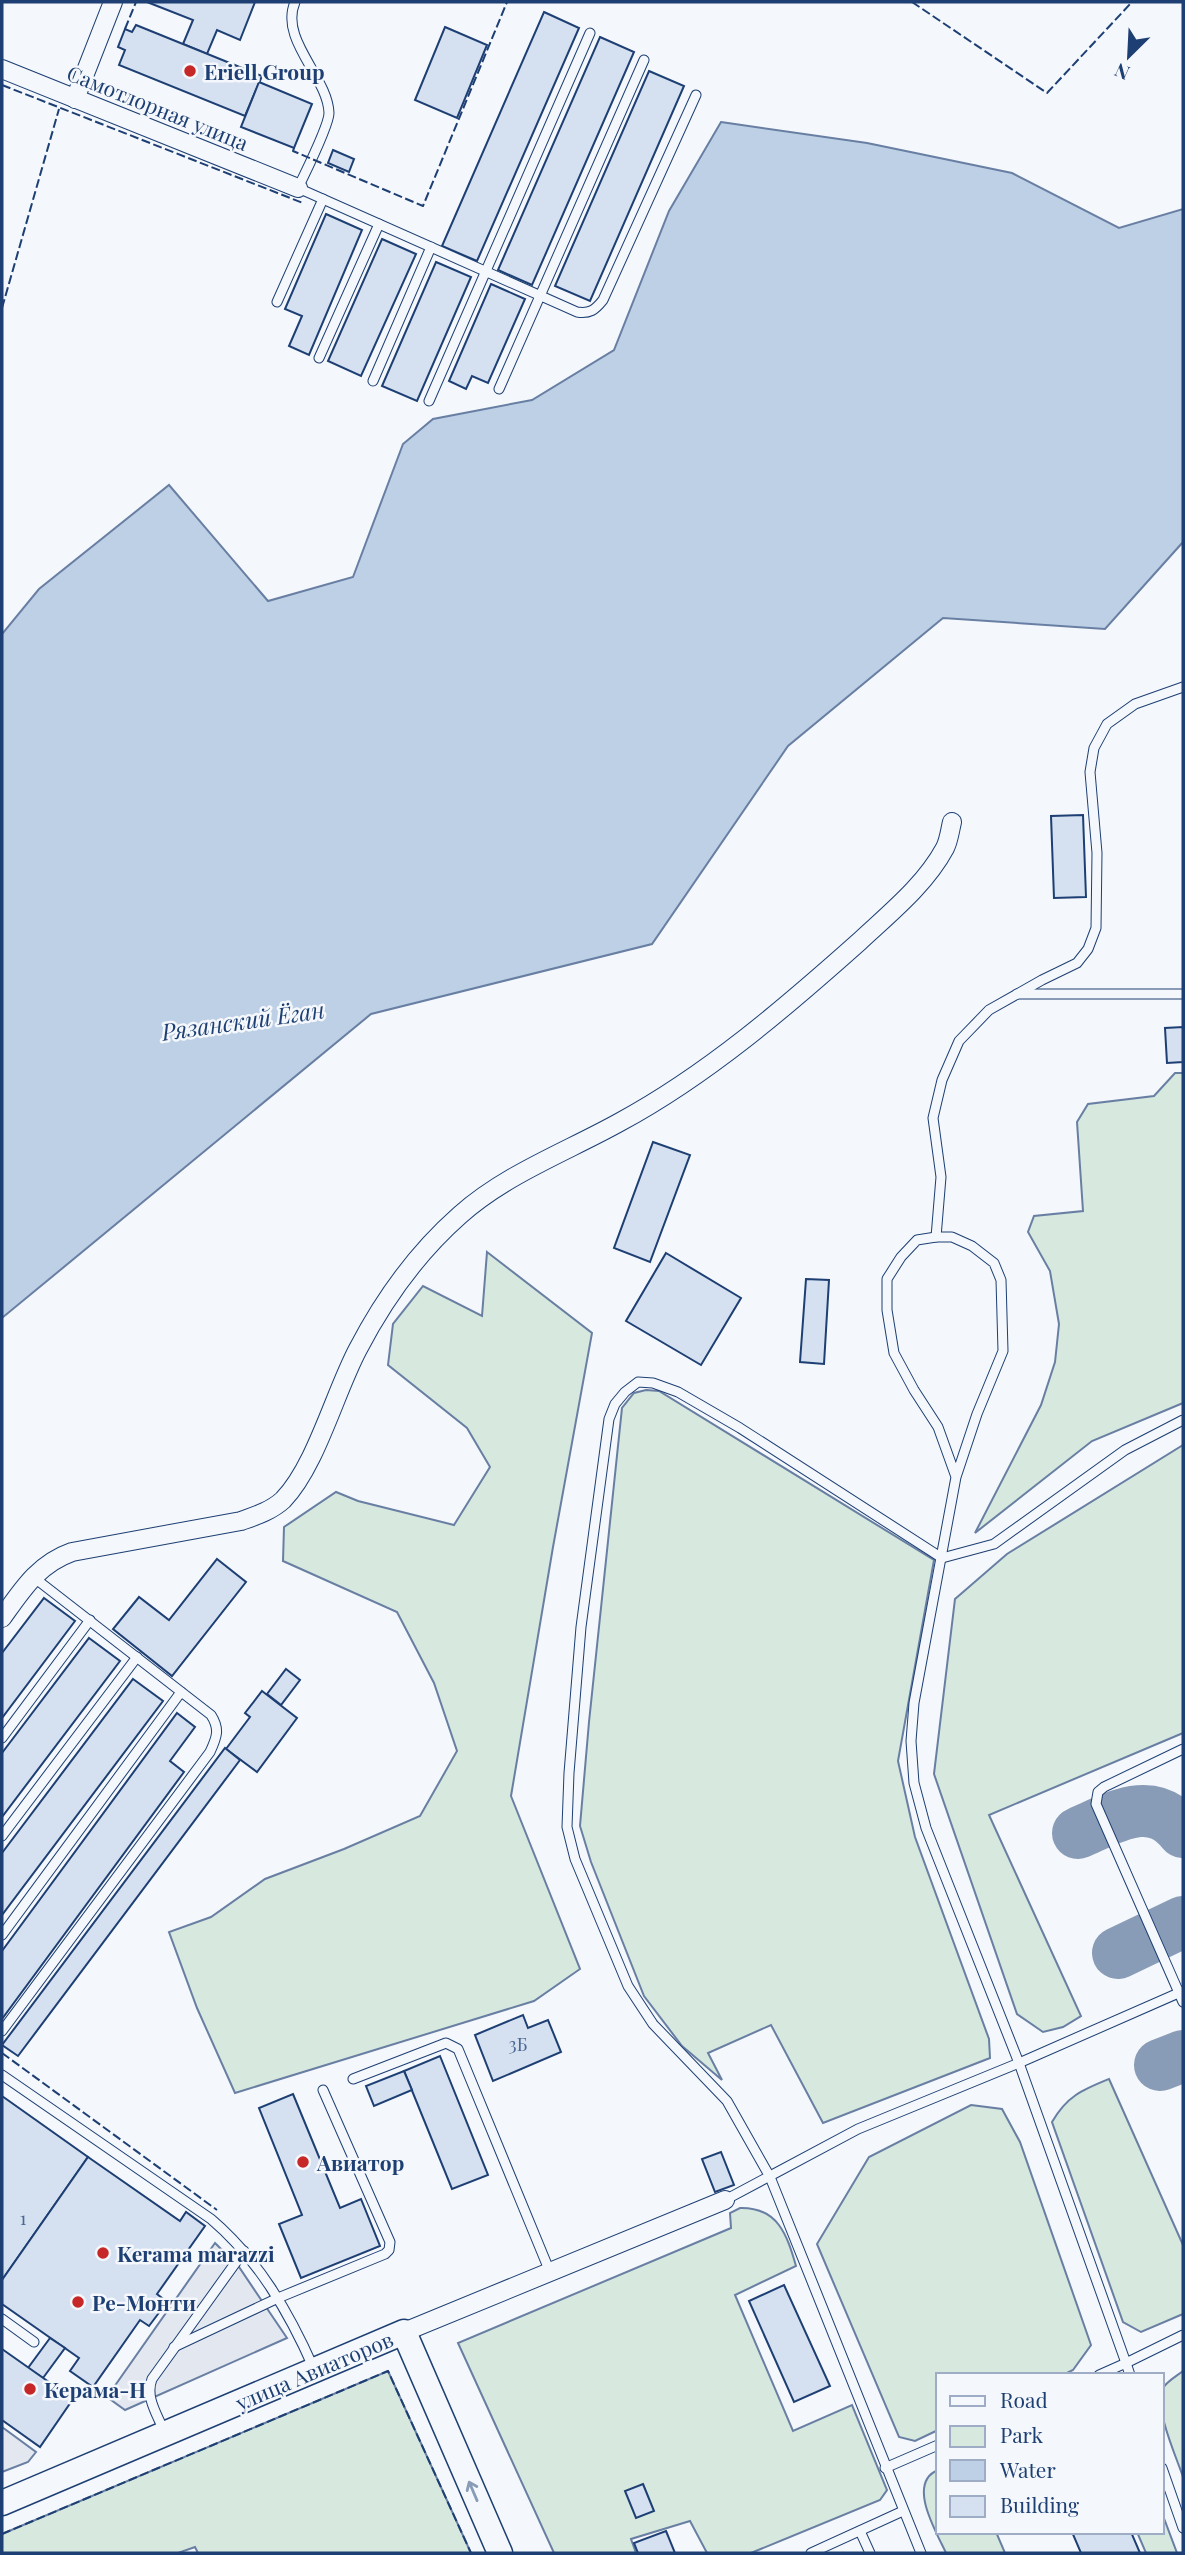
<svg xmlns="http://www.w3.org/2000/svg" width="1185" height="2555" font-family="'Playfair Display',serif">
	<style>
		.green { fill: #d7e8df; stroke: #687fa3; stroke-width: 2 }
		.parking { fill: #e3e8f0; stroke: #687fa3; stroke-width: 2 }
		.water { fill: #bed0e5; stroke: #687fa3; stroke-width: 2 }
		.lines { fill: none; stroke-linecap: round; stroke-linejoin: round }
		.taxiway { stroke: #889bb7; stroke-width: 52 }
		.building { fill: #d5e0f0; stroke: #1d3f73; stroke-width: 2 }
		.lane-casing { stroke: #1d3f73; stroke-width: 11 }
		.street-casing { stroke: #1d3f73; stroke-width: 20 }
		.secondary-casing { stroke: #1d3f73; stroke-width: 27 }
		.lane { stroke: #f4f7fb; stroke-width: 9 }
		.street { stroke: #f4f7fb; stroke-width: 18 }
		.secondary { stroke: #f4f7fb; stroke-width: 24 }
		.fence { stroke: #1d3f73; stroke-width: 2; stroke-dasharray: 9 3.5; stroke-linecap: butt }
		.oneway { stroke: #889bb7 }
		.poi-dot { fill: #c62828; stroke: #f4f7fb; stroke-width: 2.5 }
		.labels { text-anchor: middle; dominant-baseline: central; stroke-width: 5; stroke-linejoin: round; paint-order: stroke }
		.number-label { font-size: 18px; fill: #4b6792 }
		.poi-label { font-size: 21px; font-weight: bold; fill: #1d3f73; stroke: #f4f7fb; text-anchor: start }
		.street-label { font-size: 21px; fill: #1d3f73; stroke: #f4f7fb }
		.water-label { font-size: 23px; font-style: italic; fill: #1d3f73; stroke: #f4f7fb }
	</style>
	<rect width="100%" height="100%" fill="#f4f7fb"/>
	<!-- green -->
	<g class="green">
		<polygon points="1175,1073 1183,1073 1183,1403 1092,1441 975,1533 1041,1405 1055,1362 1059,1324 1050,1271 1028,1232 1034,1216 1083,1211 1077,1122 1088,1104 1154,1096"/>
		<polygon points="487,1252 592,1333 553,1547 511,1796 580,1969 534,2001 235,2093 197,2008 169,1932 211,1917 265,1879 344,1849 420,1816 457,1751 434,1683 397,1612 283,1561 284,1527 336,1492 358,1501 454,1525 490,1467 467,1428 388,1365 393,1324 423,1286 482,1316"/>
		<polygon points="646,1390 659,1391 934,1560 898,1761 915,1837 989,2039 990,2058 823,2123 771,2025 708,2053 722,2080 682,2046 644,1996 591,1862 580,1826 589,1722 622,1408 634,1393"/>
		<polygon points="1183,1445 1183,1733 989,1815 1081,2016 1063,2027 1043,2032 1017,2014 934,1774 955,1599 1007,1554"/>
		<path d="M1109,2079L1183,2245V2314L1141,2332L1123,2322L1052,2122C1067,2096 1082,2090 1109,2079Z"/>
		<polygon points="971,2105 1002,2109 1020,2142 1091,2345 1073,2370 1063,2375 938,2375 938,2430 915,2441 899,2437 817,2244 869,2157"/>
		<path d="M740,2208C778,2207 787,2235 796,2266L735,2295L793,2431L852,2405L887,2490L880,2500L751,2553H707L690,2521L631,2539L636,2553H554L458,2343L731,2228L730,2213Z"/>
		<polygon points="388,2371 471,2553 198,2553 195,2547 178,2553 2,2553 2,2534"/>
		<path d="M1183,2371V2477C1176,2456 1155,2410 1162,2390C1165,2382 1177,2376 1183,2371Z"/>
		<path d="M938,2470V2532H996L1005,2553H946C937,2533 906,2483 938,2470Z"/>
		<polygon points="1162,2513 1177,2553 1146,2553 1137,2532 1162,2532"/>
	</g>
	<!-- parking -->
	<g class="parking">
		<polygon points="215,2243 239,2267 287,2338 125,2410 107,2397"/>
		<polygon points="2,2427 36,2452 28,2462 2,2472"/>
	</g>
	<!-- water -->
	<polygon class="water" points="721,122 867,143 1012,173 1119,228 1183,209 1183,542 1105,629 943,618 788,746 652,944 371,1014 2,1318 2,634 39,589 169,485 268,601 353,577 403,444 433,419 532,400 614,350 669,211"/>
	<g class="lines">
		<!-- taxiway -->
		<g class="taxiway">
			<path d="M1078,1833C1115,1817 1152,1793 1183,1832"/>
			<polyline points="1118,1953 1183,1922"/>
			<polyline points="1160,2065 1183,2056"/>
		</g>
	</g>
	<!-- building -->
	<g class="building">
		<polygon points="147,2 255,2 240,40 217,30 207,54 183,44 193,20"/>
		<polygon points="544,12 579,28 477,261 442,246"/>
		<polygon points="136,25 262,76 245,116 119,65 125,50 118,47 125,29 132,32"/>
		<polygon points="445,27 487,45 457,118 415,100"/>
		<polygon points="600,37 634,52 532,285 498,270"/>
		<polygon points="649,71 684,86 590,301 555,286"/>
		<polygon points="259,82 312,104 294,148 241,127"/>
		<polygon points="333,150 354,159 349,172 328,163"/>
		<polygon points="326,214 362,230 309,355 289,346 302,316 285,309"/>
		<polygon points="382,239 416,254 361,376 328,361"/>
		<polygon points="436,262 471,277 417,401 382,386"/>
		<polygon points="491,284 525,299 488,383 472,376 466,389 449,381"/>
		<polygon points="1083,815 1086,897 1054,898 1051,816"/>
		<polygon points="1183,1027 1183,1062 1167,1063 1165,1028"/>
		<polygon points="653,1142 690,1155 650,1262 614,1248"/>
		<polygon points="666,1253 741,1298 701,1365 626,1321"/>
		<polygon points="806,1279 829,1280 824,1364 800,1362"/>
		<polygon points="217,1559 246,1582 172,1676 113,1629 139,1597 169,1620"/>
		<polygon points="44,1598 75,1621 2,1718 2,1653"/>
		<polygon points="89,1638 120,1661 2,1817 2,1753"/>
		<polygon points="286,1669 300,1680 281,1705 267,1694"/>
		<polygon points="133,1679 163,1701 2,1915 2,1853"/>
		<polygon points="262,1691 297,1718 257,1772 226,1749 250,1717 245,1713"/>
		<polygon points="177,1713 195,1727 170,1761 184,1772 2,2019 2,1951"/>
		<polygon points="225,1748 240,1760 18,2056 2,2045"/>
		<polygon points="523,2015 528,2028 548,2020 561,2052 493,2081 475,2035"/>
		<polygon points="440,2056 488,2175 452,2189 404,2071"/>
		<polygon points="404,2071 412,2090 374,2106 366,2086"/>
		<polygon points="293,2094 340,2208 361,2199 380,2246 301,2278 279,2224 302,2215 259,2108"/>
		<polygon points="2,2096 88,2157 2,2280"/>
		<polygon points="721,2152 734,2185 715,2192 702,2159"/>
		<polygon points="88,2157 180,2221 186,2212 205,2226 157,2294 167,2302 149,2326 140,2320 93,2387 70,2371 79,2358 2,2304 2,2280"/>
		<polygon points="784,2285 830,2386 794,2402 749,2301"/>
		<polygon points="50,2338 65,2348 43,2378 28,2368"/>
		<polygon points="2,2349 73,2399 40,2447 2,2420"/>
		<polygon points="643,2484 654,2511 636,2518 625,2491"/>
		<polygon points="666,2531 675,2553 638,2553 634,2543"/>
		<polygon points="1072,2532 1131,2532 1140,2553 1081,2553"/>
	</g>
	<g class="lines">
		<!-- lane casing -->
		<g class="lane-casing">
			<g id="lane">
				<path d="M295,2C279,40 328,77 329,113C329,126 305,173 298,188L577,312C590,314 595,310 603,300L696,95"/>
				<polyline points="277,302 323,199"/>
				<polyline points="319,358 379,224"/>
				<polyline points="373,381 431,247"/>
				<polyline points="499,389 644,60"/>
				<polyline points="429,401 590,33"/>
				<polyline points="1017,994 1183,994"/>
				<polyline points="936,1237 941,1177 933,1118 942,1080 959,1041 989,1010 1042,980 1077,963 1088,949 1096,928 1097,853 1090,772 1094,748 1107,724 1135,704 1183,687"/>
				<polyline points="956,1477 938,1427 914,1390 894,1353 887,1310 887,1279 901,1257 917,1240 936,1237 952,1237 972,1246 994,1263 1001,1280 1003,1351 977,1414 956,1477 914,1703 911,1741 914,1783 926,1828 1019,2063 1126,2363 1183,2335"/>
				<polyline points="2,1738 90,1620"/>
				<polyline points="1183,1749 1104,1787 1098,1792 1096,1804 1183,2002"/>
				<polyline points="2,1836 137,1657"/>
				<polyline points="2,1935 181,1692"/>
				<path d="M2,2031L210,1752C217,1737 220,1729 211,1715L32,1576"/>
				<path d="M2,2075L211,2219C258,2259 289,2312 314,2369"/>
				<polyline points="353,2079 446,2043 458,2049 550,2272"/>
				<polyline points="725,2200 858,2129 1019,2063 1183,1991"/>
				<polyline points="2,2319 34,2342"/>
				<polyline points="174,2347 278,2298 385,2254 389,2250 390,2242 323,2090"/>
				<polyline points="1099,2375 1126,2363 1130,2375"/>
				<path d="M164,2431C157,2414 145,2397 152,2379L244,2251"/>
				<polyline points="885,2468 938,2445"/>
				<polyline points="1162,2468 1183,2528"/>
				<polyline points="860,2531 870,2553"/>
				<polyline points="811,2553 903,2511"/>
				<polyline points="921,2553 770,2177 727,2101 653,2024 628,1986 575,1859 567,1827 569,1773 581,1627 609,1419 615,1404 625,1392 638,1382 653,1383 678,1392 740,1428 942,1558 994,1544 1125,1450 1183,1420"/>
			</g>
		</g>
		<!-- street casing -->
		<g class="street-casing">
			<g id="street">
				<polyline points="2,69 298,188"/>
				<polyline points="75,99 113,2"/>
				<path d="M2,1618C22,1590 38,1564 72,1552L241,1521C255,1516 271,1511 283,1500C316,1466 335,1392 358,1349C384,1299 418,1252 460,1215C506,1174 566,1152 620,1122C707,1075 786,1007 860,941C890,913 925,885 945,848C949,840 950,830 952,822"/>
				<polyline points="404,2332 725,2200"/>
			</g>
		</g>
		<!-- secondary casing -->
		<g class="secondary-casing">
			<polyline id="secondary" points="2,2503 404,2332 500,2553"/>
		</g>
		<!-- lane -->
		<use href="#lane" class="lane"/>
		<!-- street -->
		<use href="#street" class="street"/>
		<!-- secondary -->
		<use href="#secondary" class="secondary"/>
		<!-- fence -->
		<g class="fence">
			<polyline points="912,2 1047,93 1132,2"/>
			<polyline points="125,29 136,2"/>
			<polyline points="2,85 303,203"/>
			<polyline points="294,148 293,151 423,206 507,2"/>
			<polyline points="2,308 59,109"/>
			<polyline points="2,2053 217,2210"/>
			<polyline points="2,2534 388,2371 471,2553"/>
		</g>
	</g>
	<!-- one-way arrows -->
	<defs><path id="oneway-shaft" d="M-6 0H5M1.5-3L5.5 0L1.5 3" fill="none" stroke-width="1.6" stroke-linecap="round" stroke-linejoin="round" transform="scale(1.75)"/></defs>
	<use class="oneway" href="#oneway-shaft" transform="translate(473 2491) rotate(-113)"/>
	<!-- markers -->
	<g class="poi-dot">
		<circle cx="190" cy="71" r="7"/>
		<circle cx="303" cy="2162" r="7"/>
		<circle cx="103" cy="2253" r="7"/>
		<circle cx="78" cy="2302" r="7"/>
		<circle cx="30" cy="2389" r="7"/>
	</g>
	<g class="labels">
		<!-- number labels -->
		<g class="number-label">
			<text x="518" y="2044">3Б</text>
			<text x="23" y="2218">1</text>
		</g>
		<!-- poi labels -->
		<g class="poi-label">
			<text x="204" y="71">Eriell Group</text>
			<text x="317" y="2162">Авиатор</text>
			<text x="117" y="2253">Kerama marazzi</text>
			<text x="92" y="2302">Ре-Монти</text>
			<text x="44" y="2389">Керама-Н</text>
		</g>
		<!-- street labels -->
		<g class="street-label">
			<text transform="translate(158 107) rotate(22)">Самотлорная улица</text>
			<text transform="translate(314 2370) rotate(-23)">улица Авиаторов</text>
		</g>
		<!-- water labels -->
		<g class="water-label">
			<text transform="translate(243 1020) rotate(-8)">Рязанский Ёган</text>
		</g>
	</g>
	<!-- border -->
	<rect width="1185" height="2555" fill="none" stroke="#1d3f73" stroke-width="7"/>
	<!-- legend -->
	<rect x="936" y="2373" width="228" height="161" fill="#f4f7fb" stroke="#9eadc5" stroke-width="2"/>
	<rect x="950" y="2396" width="35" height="10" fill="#f4f7fb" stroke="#9eadc5" stroke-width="2"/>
	<text x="1000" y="2408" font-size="21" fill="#1d3f73">Road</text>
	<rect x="950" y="2426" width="35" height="21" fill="#d7e8df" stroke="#9eadc5" stroke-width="2"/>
	<text x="1000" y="2443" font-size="21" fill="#1d3f73">Park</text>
	<rect x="950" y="2460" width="35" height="21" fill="#bed0e5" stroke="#9eadc5" stroke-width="2"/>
	<text x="1000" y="2478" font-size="21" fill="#1d3f73">Water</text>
	<rect x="950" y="2496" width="35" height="21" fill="#d5e0f0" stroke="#9eadc5" stroke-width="2"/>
	<text x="1000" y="2513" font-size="21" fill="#1d3f73">Building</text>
	<!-- north arrow -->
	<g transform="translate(1129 56) rotate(204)" stroke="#f4f7fb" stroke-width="5" paint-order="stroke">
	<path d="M0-5L12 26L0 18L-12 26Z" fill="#1d3f73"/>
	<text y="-10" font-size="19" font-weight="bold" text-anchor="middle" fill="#1d3f73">N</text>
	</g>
</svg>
